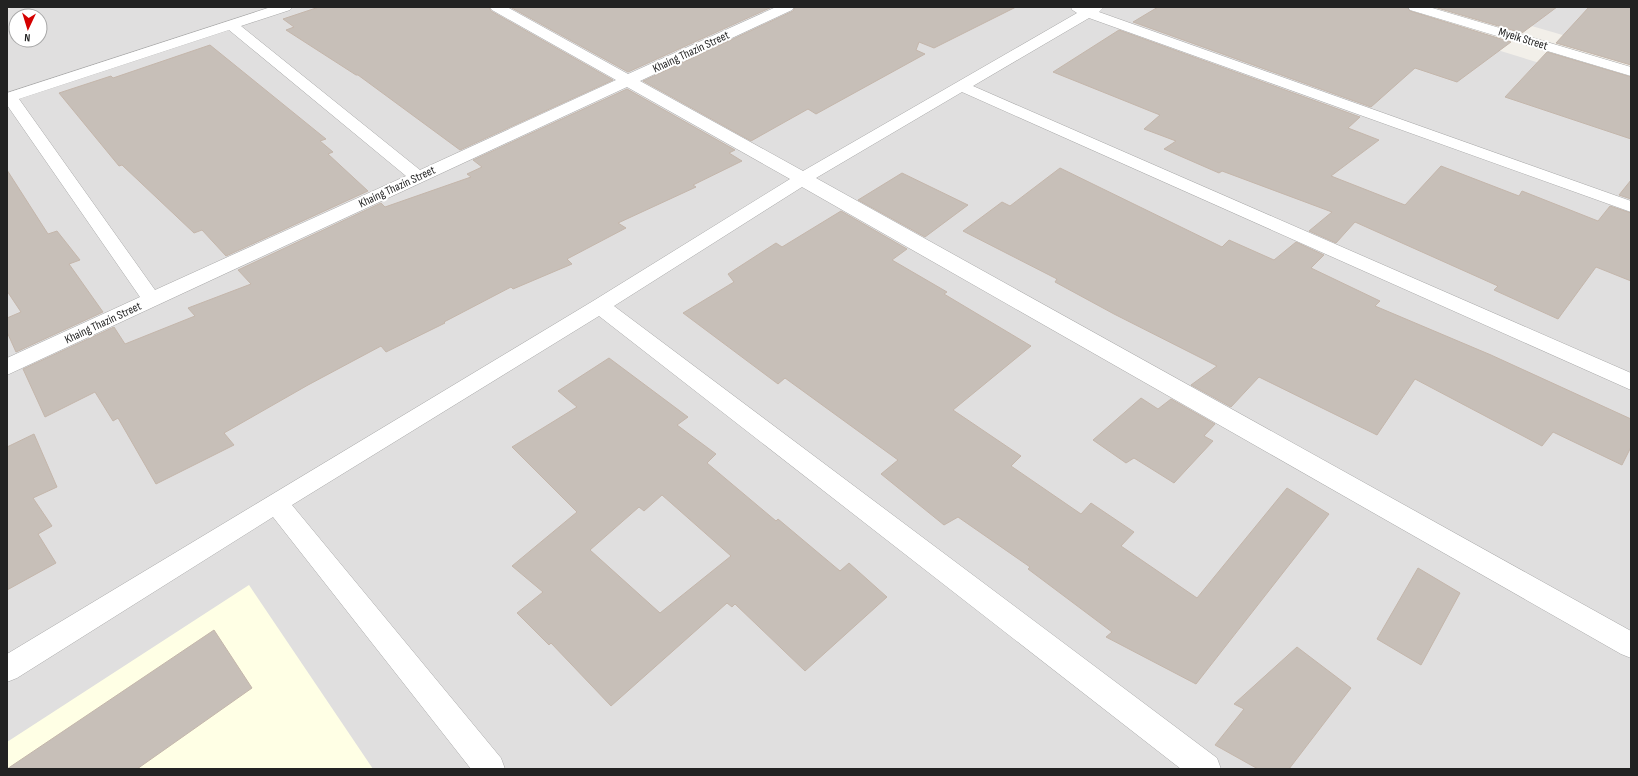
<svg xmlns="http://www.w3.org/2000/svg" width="1638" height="776" font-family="'Sofia Sans Condensed',sans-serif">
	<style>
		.residential { fill: #e0dfdf; fill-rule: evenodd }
		.education { fill: #ffffe5 }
		.building { fill: #c7bfb8; stroke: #c4b6ab; fill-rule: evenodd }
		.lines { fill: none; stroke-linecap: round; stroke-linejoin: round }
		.minor-casing { stroke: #a9a9a9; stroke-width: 1 }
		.tertiary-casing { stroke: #a9a9a9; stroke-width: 1 }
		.minor { fill: #fff; fill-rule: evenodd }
		.tertiary { fill: #fff; fill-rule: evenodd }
		.labels { text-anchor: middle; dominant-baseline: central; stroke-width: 4; stroke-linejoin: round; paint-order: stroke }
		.far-street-label { font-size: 12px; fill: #222; stroke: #fff }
	</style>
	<rect width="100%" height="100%" fill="#f2efe9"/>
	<!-- residential -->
	<g class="residential">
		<path d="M15,7H1357L1631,91V769H7V9ZM16,16H40V40H16Z"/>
		<polygon points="1466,7 1631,7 1631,55"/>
	</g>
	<!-- education -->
	<polygon class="education" points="249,585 373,769 7,769 7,742"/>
	<!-- building -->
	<g class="building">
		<polygon points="319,7 489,7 491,11 613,80 460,150 358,75 356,75 286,30 294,27 283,19"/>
		<polygon points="510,7 772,7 628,72"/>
		<polygon points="795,7 1016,7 934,48 919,42 916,50 925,54 816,114 808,109 751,141 643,81 793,11"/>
		<polygon points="1158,7 1407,7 1410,11 1511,42 1457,82 1415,68 1371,107 1133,22"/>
		<polygon points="1434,7 1557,7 1522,33"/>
		<polygon points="1589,7 1631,7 1631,65 1556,43"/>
		<polygon points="1119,30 1360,117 1348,128 1379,140 1331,176 1405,205 1441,166 1519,196 1522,191 1598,221 1610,206 1631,213 1631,281 1596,267 1558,319 1494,290 1498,286 1355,222 1336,243 1309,231 1332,212 1222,171 1219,173 1164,149 1176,141 1144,129 1160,115 1053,72"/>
		<polygon points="210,45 326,139 320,141 333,152 328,154 368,191 226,256 202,230 194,233 122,165 119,166 59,93 111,76 113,78"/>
		<polygon points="1547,52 1631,77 1631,139 1505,97"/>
		<polygon points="627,89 735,150 729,153 742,161 693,185 696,187 618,223 626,228 567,259 572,264 513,289 511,287 444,322 445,323 386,352 381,346 308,385 224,433 234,445 156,484 118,418 113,421 95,392 45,417 23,369 114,327 125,344 195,316 188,308 251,284 238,270 381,203 385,207 471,177 467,174 482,167 473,160"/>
		<polygon points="1060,168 1222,247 1229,240 1274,260 1296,242 1324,255 1311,268 1380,301 1375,306 1491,355 1631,419 1631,447 1622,465 1553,432 1542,446 1415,379 1377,435 1259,377 1231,407 1191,385 1217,366 1114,314 1055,282 1057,279 963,231 1002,202 1010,206"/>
		<polygon points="7,170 48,234 57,231 80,260 69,264 103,312 16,352 7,332 7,318 21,312 7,291"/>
		<polygon points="902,173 968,205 925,237 858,200"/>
		<polygon points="1631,180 1631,199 1619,195"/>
		<polygon points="841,211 907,249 892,260 947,292 944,294 1031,346 953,410 1021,456 1011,466 1081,514 1091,503 1134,532 1121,546 1197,598 1287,488 1329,514 1196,684 1106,637 1112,632 1028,569 1030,567 958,517 944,525 881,474 898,460 785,378 778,384 683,313 734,282 728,274 776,243 782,247"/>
		<path d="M609,358L688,417L677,425L716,454L707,463L776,521L778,519L840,571L849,563L887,597L805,671L735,604L732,607L727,603L611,706L551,643L549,645L517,613L543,592L512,566L577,512L512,447L577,407L558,391ZM662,495L731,556L660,613L590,550L639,507L644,511Z"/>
		<polygon points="1141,398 1158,409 1171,399 1215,424 1204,436 1213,441 1174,483 1134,458 1126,463 1093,440"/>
		<polygon points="34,434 57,487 33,498 52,526 38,534 56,563 7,590 7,447"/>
		<polygon points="1418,568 1460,593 1421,665 1377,639"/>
		<polygon points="214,630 252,688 137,769 7,769"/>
		<polygon points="1297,647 1351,688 1289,769 1258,769 1215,745 1244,709 1234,704"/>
	</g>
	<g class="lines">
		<!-- minor casing -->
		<g class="minor-casing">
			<path id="minor" d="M271,7H292L290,10L241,26L420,170L616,80L492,10L490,7H507L628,74L776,7H794L792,10L640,81L803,171L1077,13L1071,9L1073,7H1104L1099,12L1631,201V212L1089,18L973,86L1631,373V390L962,92L816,178L1631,631V658L1621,654L802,187L614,306L1217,758L1221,769H1181L599,316L292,505L501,758L505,769H471L273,517L17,678L7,682V654L593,301L790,179L627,87L7,375V358L140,297L7,105V93ZM229,30L406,176L155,290L19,99Z"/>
		</g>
		<!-- tertiary casing -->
		<g class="tertiary-casing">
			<polygon id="tertiary" points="1408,7 1429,7 1631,67 1631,76 1410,10"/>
		</g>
		<!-- minor -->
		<use href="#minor" class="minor"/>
		<!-- tertiary -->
		<use href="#tertiary" class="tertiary"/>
	</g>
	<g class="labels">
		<!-- far-street labels -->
		<g class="far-street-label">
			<text transform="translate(1523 39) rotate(17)">Myeik Street</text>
			<text transform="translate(691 52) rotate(-25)">Khaing Thazin Street</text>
			<text transform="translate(397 187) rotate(-25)">Khaing Thazin Street</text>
			<text transform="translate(103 323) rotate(-25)">Khaing Thazin Street</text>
		</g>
	</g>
	<!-- border -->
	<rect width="1638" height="776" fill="none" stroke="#222222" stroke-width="16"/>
	<!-- north arrow -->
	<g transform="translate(28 28) rotate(184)"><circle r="19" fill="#ffffff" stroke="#a7a7a7"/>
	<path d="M0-3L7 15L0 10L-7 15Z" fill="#d40000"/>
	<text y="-6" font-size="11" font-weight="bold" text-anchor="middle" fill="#222222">N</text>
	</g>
</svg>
